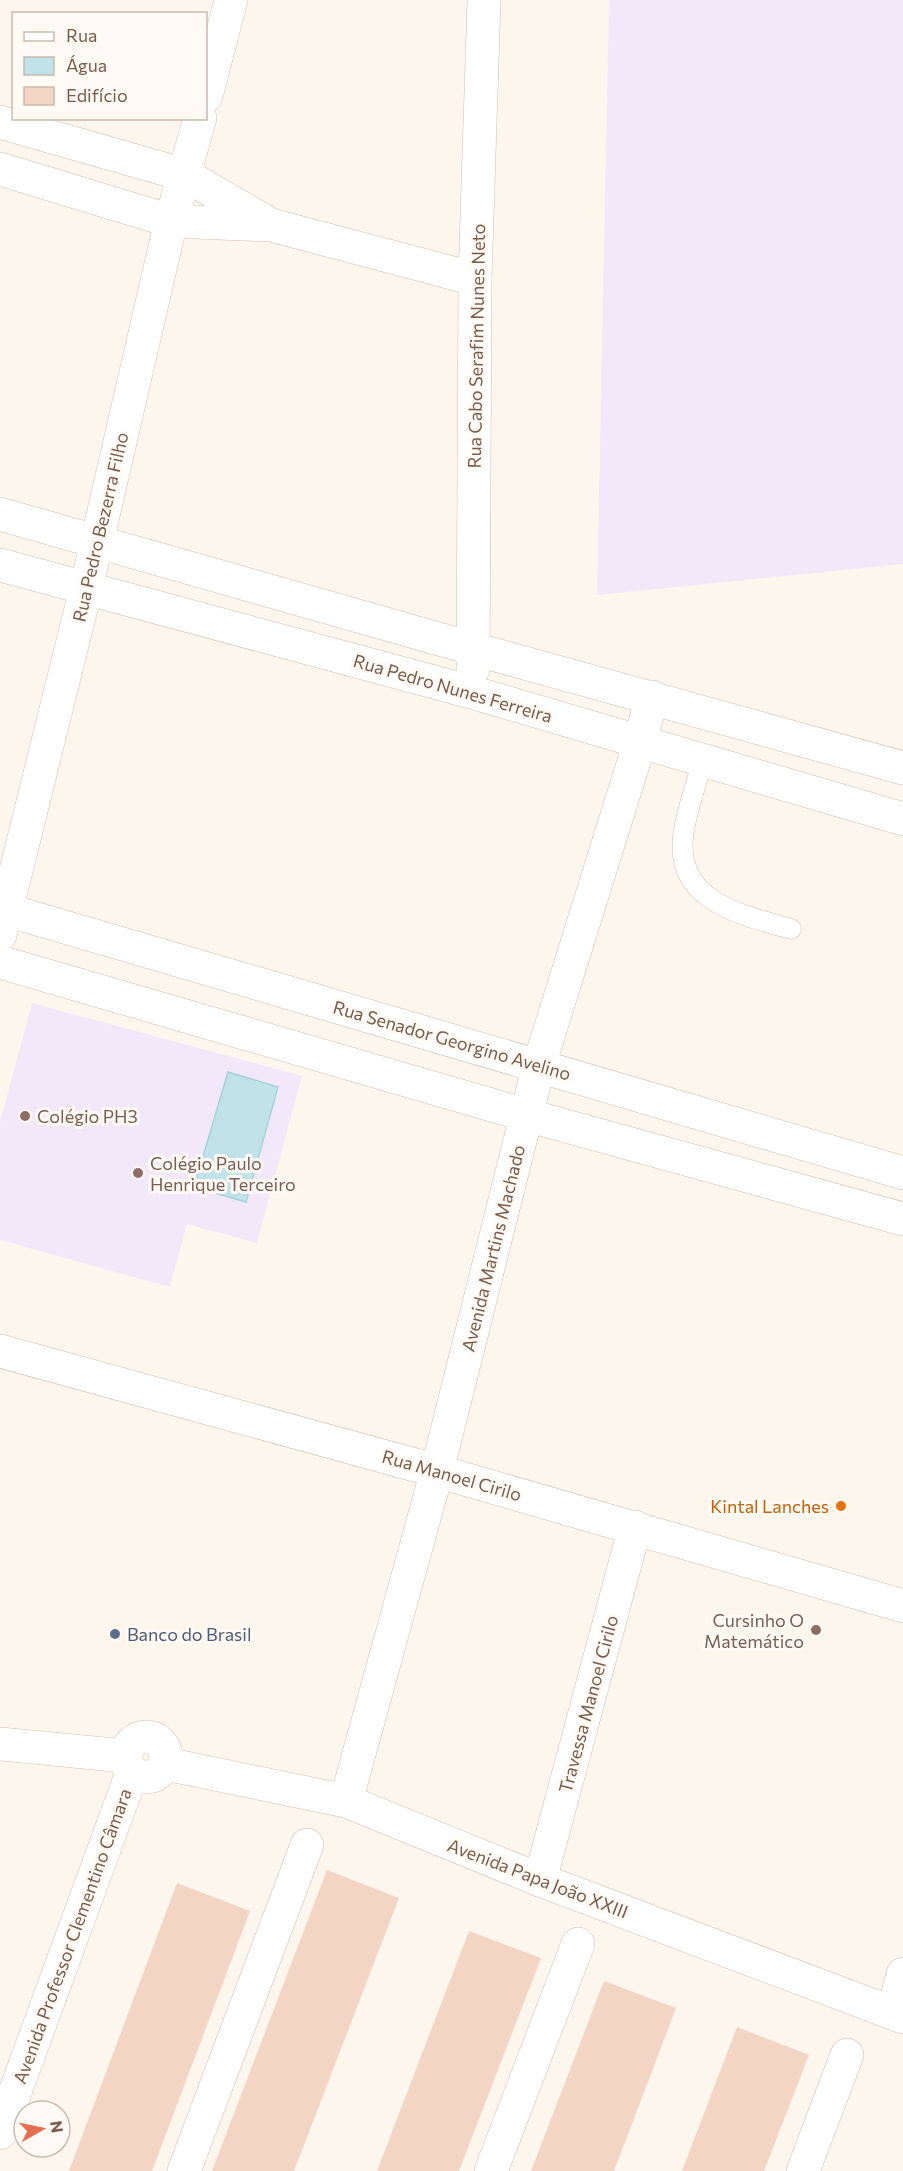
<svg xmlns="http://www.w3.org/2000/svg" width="903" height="2171" font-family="Commissioner,sans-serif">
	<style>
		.education { fill: #f3e8fa }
		.water { fill: #bfe3e8; stroke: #a5d3da; stroke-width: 1.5 }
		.building { fill: #f3d5c3 }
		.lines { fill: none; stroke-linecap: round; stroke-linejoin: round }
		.lane-casing { stroke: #d1beb0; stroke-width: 21 }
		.street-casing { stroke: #d1beb0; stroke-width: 34 }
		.secondary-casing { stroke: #d6c0b0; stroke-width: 34 }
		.lane { stroke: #fff; stroke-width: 20 }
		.street { stroke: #fff; stroke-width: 33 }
		.secondary { stroke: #fff; stroke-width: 33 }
		.education-dot { fill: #8d6e63; stroke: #fffaf3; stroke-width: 2 }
		.food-dot { fill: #e8710a; stroke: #fffaf3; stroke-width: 2 }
		.service-dot { fill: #5c6f8a; stroke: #fffaf3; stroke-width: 2 }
		.labels { text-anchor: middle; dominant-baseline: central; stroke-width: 6; stroke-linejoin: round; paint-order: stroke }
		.street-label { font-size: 18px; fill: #7a5c4d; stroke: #fffaf3 }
		.education-label { font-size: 18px; fill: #785e54; stroke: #fffaf3; text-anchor: start }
		.food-label { font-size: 18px; fill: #c56008; stroke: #fffaf3; text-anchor: end }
		.service-label { font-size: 18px; fill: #4e5e75; stroke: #fffaf3; text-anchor: start }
	</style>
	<rect width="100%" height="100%" fill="#fdf6ec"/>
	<!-- education -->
	<g class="education">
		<polygon points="609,0 903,0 903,564 597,595"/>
		<polygon points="32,1003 302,1076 257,1243 187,1224 170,1287 0,1240 0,1122"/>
	</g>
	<!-- water -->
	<polygon class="water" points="228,1072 278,1087 246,1202 194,1187"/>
	<!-- building -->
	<g class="building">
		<polygon points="327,1870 399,1898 294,2171 212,2171"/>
		<polygon points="177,1883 250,1911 152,2171 69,2171"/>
		<polygon points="469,1931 541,1958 459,2171 377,2171"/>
		<polygon points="604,1981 676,2008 614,2171 531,2171"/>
		<polygon points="737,2027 809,2055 764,2171 682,2171"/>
	</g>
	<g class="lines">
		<!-- lane casing -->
		<g class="lane-casing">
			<path id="lane" d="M703,760C697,782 685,815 683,837C676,902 742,915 791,929"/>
		</g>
		<!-- street casing -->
		<g class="street-casing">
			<g id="street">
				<polyline points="0,122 185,175 266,222"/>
				<polyline points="0,169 171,221 271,225 475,279"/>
				<polyline points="0,514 474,649 903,768"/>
				<polyline points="0,565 471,692 903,819"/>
				<polyline points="473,669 475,279 484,0"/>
				<polyline points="0,908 903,1173"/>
				<polyline points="0,962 526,1115 903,1219"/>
				<polyline points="0,1351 437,1471 903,1606"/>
				<polyline points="346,1801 437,1471 539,1065 640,742 652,697"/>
				<polyline points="540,1880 635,1527"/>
				<polyline points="893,2013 903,1974"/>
				<polyline points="184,2171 307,1845"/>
				<polyline points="491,2171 578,1944"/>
				<polyline points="803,2171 847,2055"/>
			</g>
		</g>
		<!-- secondary casing -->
		<g class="secondary-casing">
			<g id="secondary">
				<polyline points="206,96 231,0"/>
				<polyline points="0,935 86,589 171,221 200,118"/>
				<circle cx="146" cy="1757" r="20"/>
				<polyline points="0,1744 125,1756"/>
				<polyline points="166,1764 346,1801 540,1880 903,2017"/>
				<polyline points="0,2133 132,1773"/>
			</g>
		</g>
		<!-- lane -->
		<use href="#lane" class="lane"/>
		<!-- street -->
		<use href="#street" class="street"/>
		<!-- secondary -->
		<use href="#secondary" class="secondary"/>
	</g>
	<!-- markers -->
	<g class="education-dot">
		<circle cx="25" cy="1116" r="6"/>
		<circle cx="138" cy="1173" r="6"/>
		<circle cx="816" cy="1630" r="6"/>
	</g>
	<circle class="food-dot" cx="841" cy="1506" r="6"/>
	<circle class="service-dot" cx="115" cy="1634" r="6"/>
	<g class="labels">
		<!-- street labels -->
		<g class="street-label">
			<text transform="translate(476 346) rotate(-89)">Rua Cabo Serafim Nunes Neto</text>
			<text transform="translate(100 527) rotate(-77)">Rua Pedro Bezerra Filho</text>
			<text transform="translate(453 688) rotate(16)">Rua Pedro Nunes Ferreira</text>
			<text transform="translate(452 1040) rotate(16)">Rua Senador Georgino Avelino</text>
			<text transform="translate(493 1248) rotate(-76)">Avenida Martins Machado</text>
			<text transform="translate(452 1475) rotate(16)">Rua Manoel Cirilo</text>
			<text transform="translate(588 1704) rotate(-75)">Travessa Manoel Cirilo</text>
			<text transform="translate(538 1878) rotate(21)">Avenida Papa João XXIII</text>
			<text transform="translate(72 1936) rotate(-70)">Avenida Professor Clementino Câmara</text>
		</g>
		<!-- education labels -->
		<g class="education-label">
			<text x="37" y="1116">Colégio PH3</text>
			<text x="150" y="1163">Colégio Paulo<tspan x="150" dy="21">Henrique Terceiro</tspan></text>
			<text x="804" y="1620" text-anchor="end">Cursinho O<tspan x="804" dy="21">Matemático</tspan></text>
		</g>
		<!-- food labels -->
		<g class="food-label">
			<text x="829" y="1506">Kintal Lanches</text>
		</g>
		<!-- service labels -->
		<g class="service-label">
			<text x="127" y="1634">Banco do Brasil</text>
		</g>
	</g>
	<!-- legend -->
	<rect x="12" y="12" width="195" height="108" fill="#fffaf3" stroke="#cabbb1" stroke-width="1.5"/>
	<rect x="24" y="32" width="30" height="9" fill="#ffffff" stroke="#cabbb1" stroke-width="1.5"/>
	<text x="66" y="42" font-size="18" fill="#7a5c4d">Rua</text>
	<rect x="24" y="57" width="30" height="18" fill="#bfe3e8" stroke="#cabbb1" stroke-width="1.5"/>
	<text x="66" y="72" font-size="18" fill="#7a5c4d">Água</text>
	<rect x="24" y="87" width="30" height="18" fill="#f3d5c3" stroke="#cabbb1" stroke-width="1.5"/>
	<text x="66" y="102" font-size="18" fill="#7a5c4d">Edifício</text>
	<!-- north arrow -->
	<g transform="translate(42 2129) rotate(81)"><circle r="28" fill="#fffaf3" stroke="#cabbb1" stroke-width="1.5"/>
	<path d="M0-4.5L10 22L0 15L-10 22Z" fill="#e76f51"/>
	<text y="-9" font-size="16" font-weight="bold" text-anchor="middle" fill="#7a5c4d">N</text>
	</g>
</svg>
